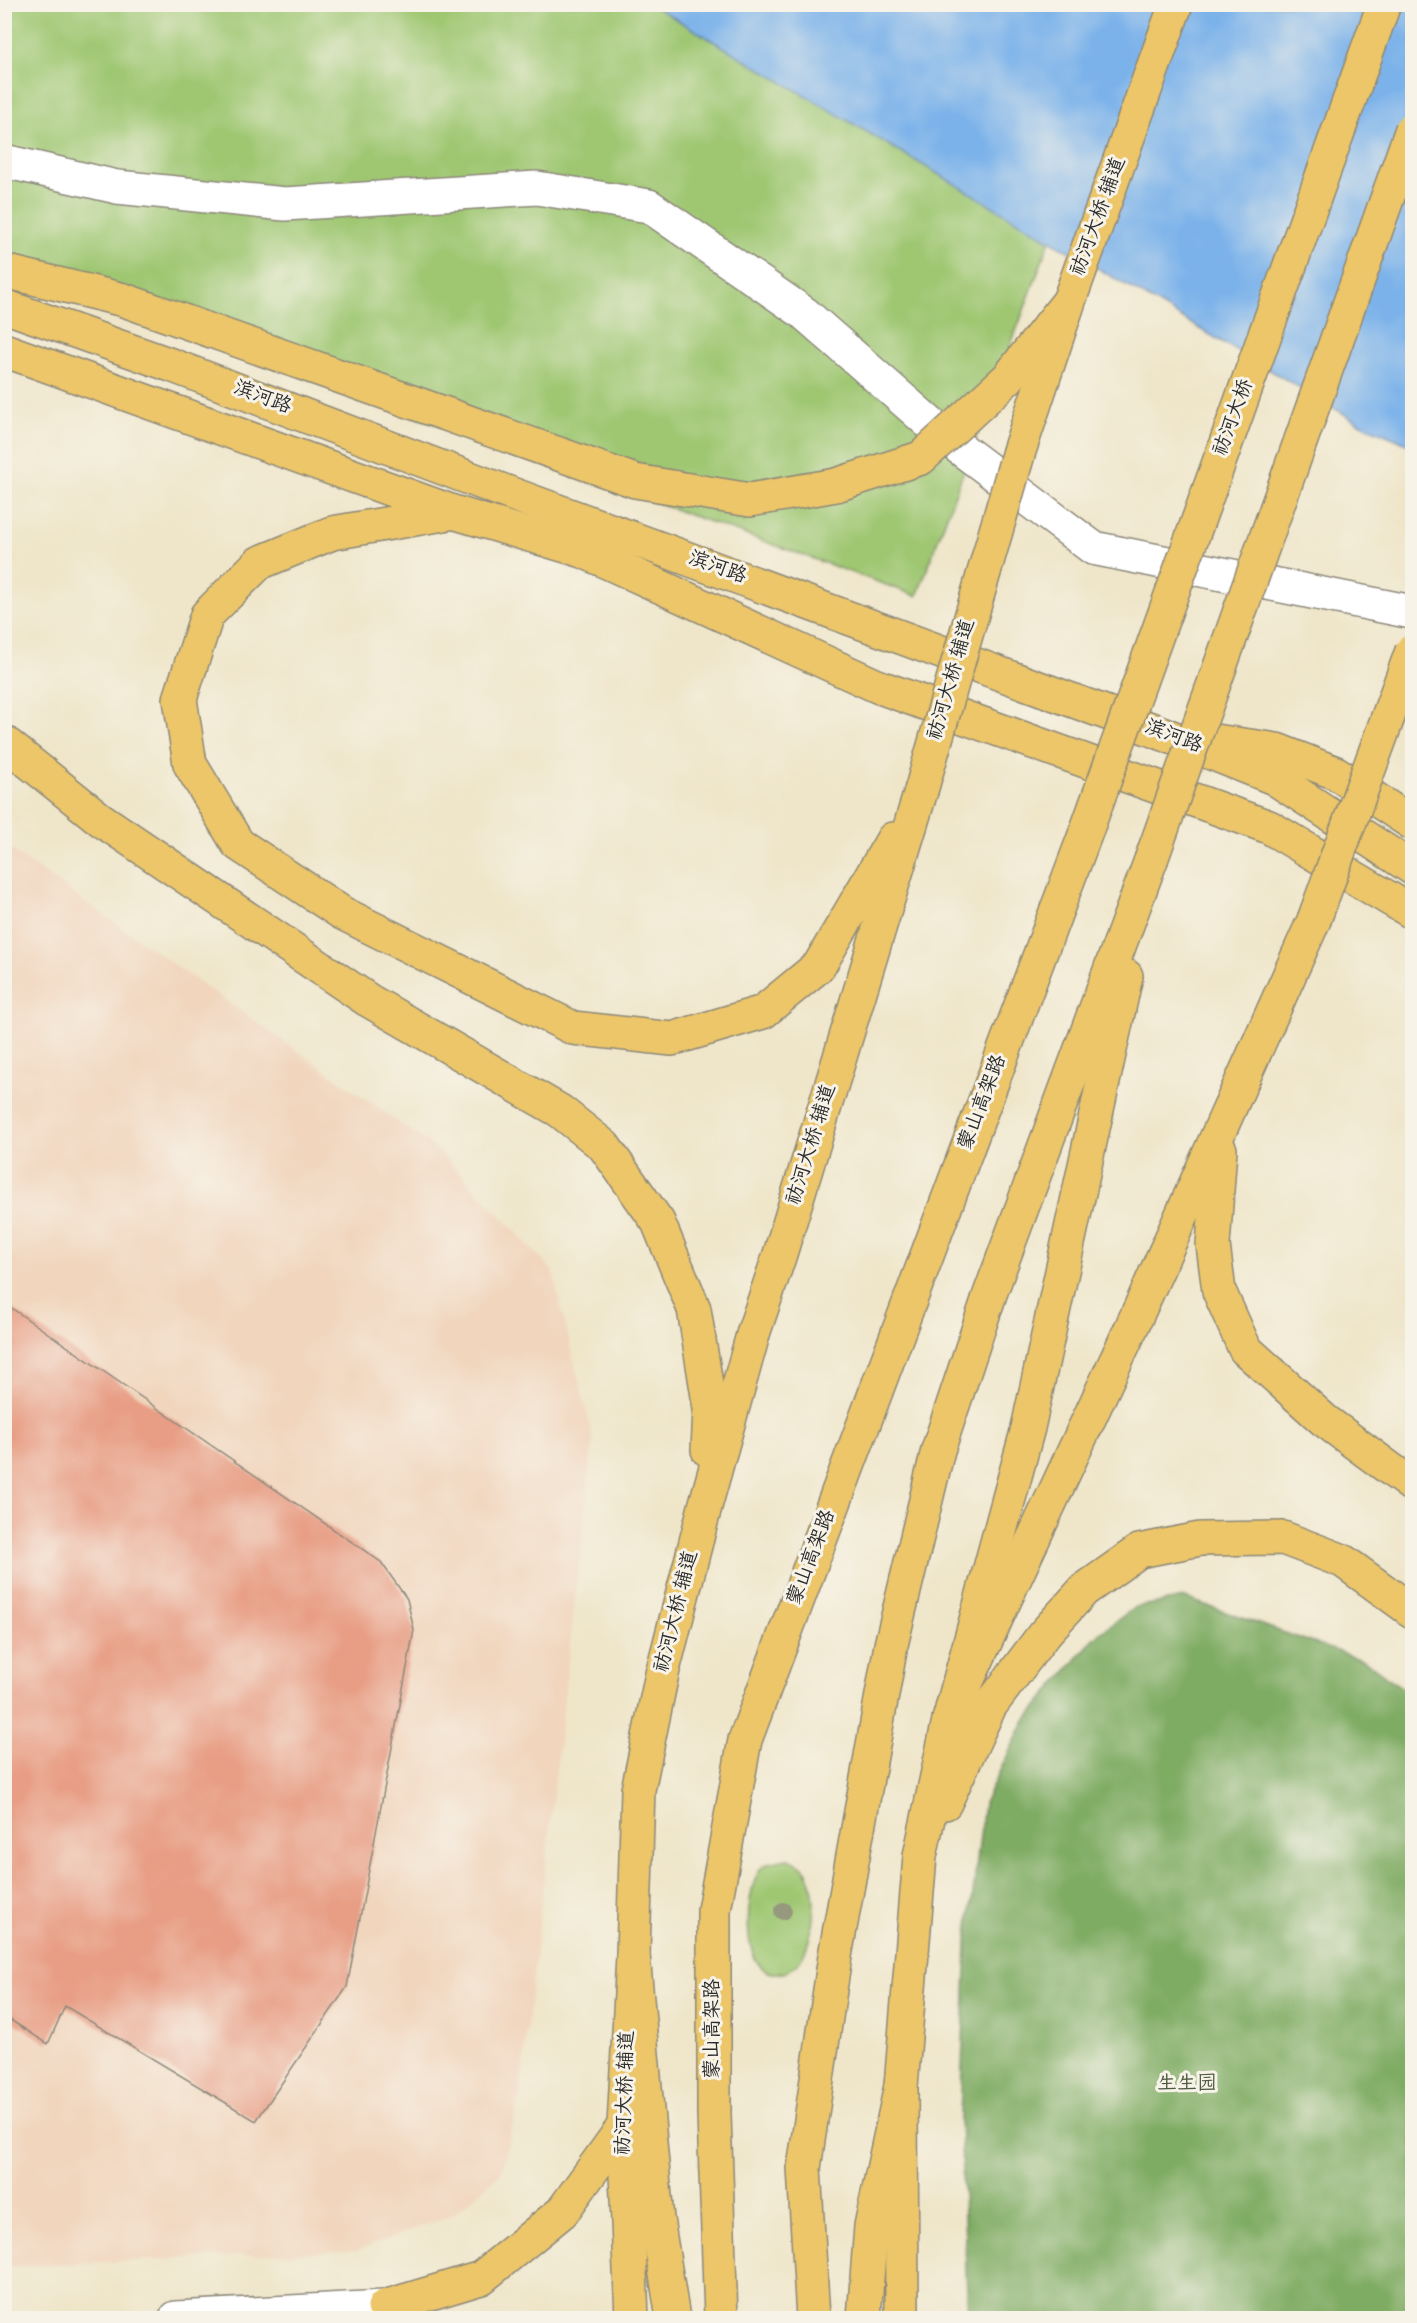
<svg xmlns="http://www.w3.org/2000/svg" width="1417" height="2323" font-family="'Gochi Hand','LXGW WenKai TC',sans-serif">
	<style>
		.built { fill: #f1d5bd }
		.green { fill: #9fc772; stroke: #65794e; stroke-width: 1.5 }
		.forest { fill: #7fac64; stroke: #556c48; stroke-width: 1.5 }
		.water { fill: #7bb2ea; stroke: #536e8a; stroke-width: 1.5 }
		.building { fill: #e89e85 }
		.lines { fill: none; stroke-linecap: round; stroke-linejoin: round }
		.minor-casing { stroke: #8d887a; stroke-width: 36 }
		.major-casing { stroke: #8d887a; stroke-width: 36 }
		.highway-casing { stroke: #8d887a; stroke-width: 36 }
		.minor { stroke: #fff; stroke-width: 33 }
		.major { stroke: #ecc669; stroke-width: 33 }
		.highway { stroke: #ecc669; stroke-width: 33 }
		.major-bridge-casing { stroke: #8d887a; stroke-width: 36; stroke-linecap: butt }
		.highway-bridge-casing { stroke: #8d887a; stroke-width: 36; stroke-linecap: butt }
		.major-bridge { stroke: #ecc669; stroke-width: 33 }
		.highway-bridge { stroke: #ecc669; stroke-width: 33 }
		.tree { fill: #96997e }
		.labels { text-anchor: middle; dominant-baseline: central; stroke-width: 6; stroke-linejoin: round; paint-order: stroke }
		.street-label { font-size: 20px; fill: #2b2b2b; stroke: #f7f3e8 }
		.park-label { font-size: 20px; fill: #4e5a40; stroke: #f7f3e8 }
	</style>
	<rect width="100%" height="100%" fill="#f7f3e8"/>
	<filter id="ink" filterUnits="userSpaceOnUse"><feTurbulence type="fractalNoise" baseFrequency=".0167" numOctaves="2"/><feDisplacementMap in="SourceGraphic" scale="12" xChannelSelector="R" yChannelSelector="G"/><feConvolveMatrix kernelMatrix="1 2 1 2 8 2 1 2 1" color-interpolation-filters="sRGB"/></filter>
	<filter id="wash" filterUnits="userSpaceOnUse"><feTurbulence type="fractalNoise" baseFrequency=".008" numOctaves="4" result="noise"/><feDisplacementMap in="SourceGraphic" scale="24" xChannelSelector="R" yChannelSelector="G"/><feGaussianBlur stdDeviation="1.35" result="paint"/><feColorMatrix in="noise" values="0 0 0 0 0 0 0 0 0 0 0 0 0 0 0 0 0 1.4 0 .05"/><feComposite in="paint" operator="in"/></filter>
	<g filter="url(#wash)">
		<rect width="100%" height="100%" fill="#efe6ca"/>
		<!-- built -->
		<polygon class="built" points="4,845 438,1150 552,1270 593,1439 520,2094 501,2173 454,2214 358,2250 5,2267"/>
		<!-- green -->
		<g class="green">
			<polygon points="5,4 665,5 1050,240 917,596 5,270"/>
			<path d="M788,1859C793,1861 800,1864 804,1868C821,1889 814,1947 796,1965C792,1968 788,1971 784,1973C778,1973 771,1974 766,1971C741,1954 746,1895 759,1871C764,1862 778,1861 788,1859Z"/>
		</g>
		<!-- forest -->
		<polygon class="forest" points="1185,1598 1365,1661 1412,1695 1412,2318 968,2318 960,2117 967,1943 984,1803 1024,1722 1095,1637 1135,1607"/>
		<!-- water -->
		<polygon class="water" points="652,5 1412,5 1412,446 1361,424"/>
		<g id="blocks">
			<!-- building -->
			<polygon class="building" points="4,1303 381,1562 407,1599 414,1630 347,1987 256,2121 65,2006 48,2044 4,2016"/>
		</g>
	</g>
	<g filter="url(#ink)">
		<use href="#blocks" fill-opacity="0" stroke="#8d887a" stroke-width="1.5"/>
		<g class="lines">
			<!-- minor casing -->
			<g class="minor-casing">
				<g id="minor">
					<polyline points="4,161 117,187 285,204 537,188 649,206 804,313 949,440 1093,548 1412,612"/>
					<polyline points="176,2318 384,2307"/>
				</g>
			</g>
			<!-- major casing -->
			<g class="major-casing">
				<g id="major">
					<polyline points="4,271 124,300"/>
					<polyline points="4,306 171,365 509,493 1164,734 1274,778 1412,868"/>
					<polyline points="4,350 453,512 583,551 877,686 1269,827 1412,912"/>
					<polyline points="450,513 332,533 259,563 207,615 180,699 190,764 238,844 342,913 573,1028 672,1039 763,1012 819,966 893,839"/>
					<polyline points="1215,741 1277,750 1336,773 1412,823"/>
					<polyline points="4,742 100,819 368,1000 560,1111 604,1146 658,1222 694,1309 710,1409 708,1450"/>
					<polyline points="1220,1150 1213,1245 1219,1291 1245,1349 1324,1420 1412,1485"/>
					<polyline points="945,1803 990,1706 1044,1634 1084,1590 1139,1551 1200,1539 1283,1538 1343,1561 1412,1611"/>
					<polyline points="384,2307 481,2278 562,2212 624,2126"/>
					<polyline points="632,2318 624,2126 633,1955 638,1790 662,1674 706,1503 754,1331 780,1254 921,791"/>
					<polyline points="902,2318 901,2086 920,1856 949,1720 1133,1324 1314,920"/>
				</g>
			</g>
			<!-- highway casing -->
			<g class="highway-casing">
				<g id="highway">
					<polyline points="949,1720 1028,1428 1126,976"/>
					<polyline points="633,1955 657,2219 673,2318"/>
					<polyline points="721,2318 714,2115 714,1910 745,1740 1086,832"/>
					<polyline points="813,2318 804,2168 835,1956 891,1645 938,1450 990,1294 1151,860"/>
					<polyline points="864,2318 871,2226 901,2086"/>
				</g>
			</g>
			<!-- minor -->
			<use href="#minor" class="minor"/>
			<!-- major -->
			<use href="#major" class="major"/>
			<!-- highway -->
			<use href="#highway" class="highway"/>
			<!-- major-bridge casing -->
			<g class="major-bridge-casing">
				<g id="major-bridge">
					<polyline points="124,300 635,481 750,500 836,485 921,458 1008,378 1069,301"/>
					<polyline points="921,791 1019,451 1069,301 1176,4"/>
					<polyline points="1314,920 1412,651"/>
				</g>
			</g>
			<!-- highway-bridge casing -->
			<g class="highway-bridge-casing">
				<g id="highway-bridge">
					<polyline points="1086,832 1384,4"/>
					<polyline points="1151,860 1412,129"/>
				</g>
			</g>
			<!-- major-bridge -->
			<use href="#major-bridge" class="major-bridge"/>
			<!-- highway-bridge -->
			<use href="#highway-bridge" class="highway-bridge"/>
		</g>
		<!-- trees -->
		<circle class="tree" cx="783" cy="1911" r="9"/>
	</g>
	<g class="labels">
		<!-- street labels -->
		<g class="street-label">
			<text transform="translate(1100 217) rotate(-70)">祊河大桥 辅道</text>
			<text transform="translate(262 399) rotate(21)">滨河路</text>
			<text transform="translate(1235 418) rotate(-70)">祊河大桥</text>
			<text transform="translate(717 569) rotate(20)">滨河路</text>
			<text transform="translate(953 680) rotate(-74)">祊河大桥 辅道</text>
			<text transform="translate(1173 738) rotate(21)">滨河路</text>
			<text transform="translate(984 1103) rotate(-69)">蒙山高架路</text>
			<text transform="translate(813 1145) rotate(-73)">祊河大桥 辅道</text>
			<text transform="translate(813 1558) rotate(-69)">蒙山高架路</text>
			<text transform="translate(678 1612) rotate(-76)">祊河大桥 辅道</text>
			<text transform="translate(714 2029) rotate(-90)">蒙山高架路</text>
			<text transform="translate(627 2093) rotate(-88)">祊河大桥 辅道</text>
		</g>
		<!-- park labels -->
		<g class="park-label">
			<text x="1187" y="2085">生生园</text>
		</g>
	</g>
	<!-- margin -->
	<rect width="1417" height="2323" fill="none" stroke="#f7f3e8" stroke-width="24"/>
</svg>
